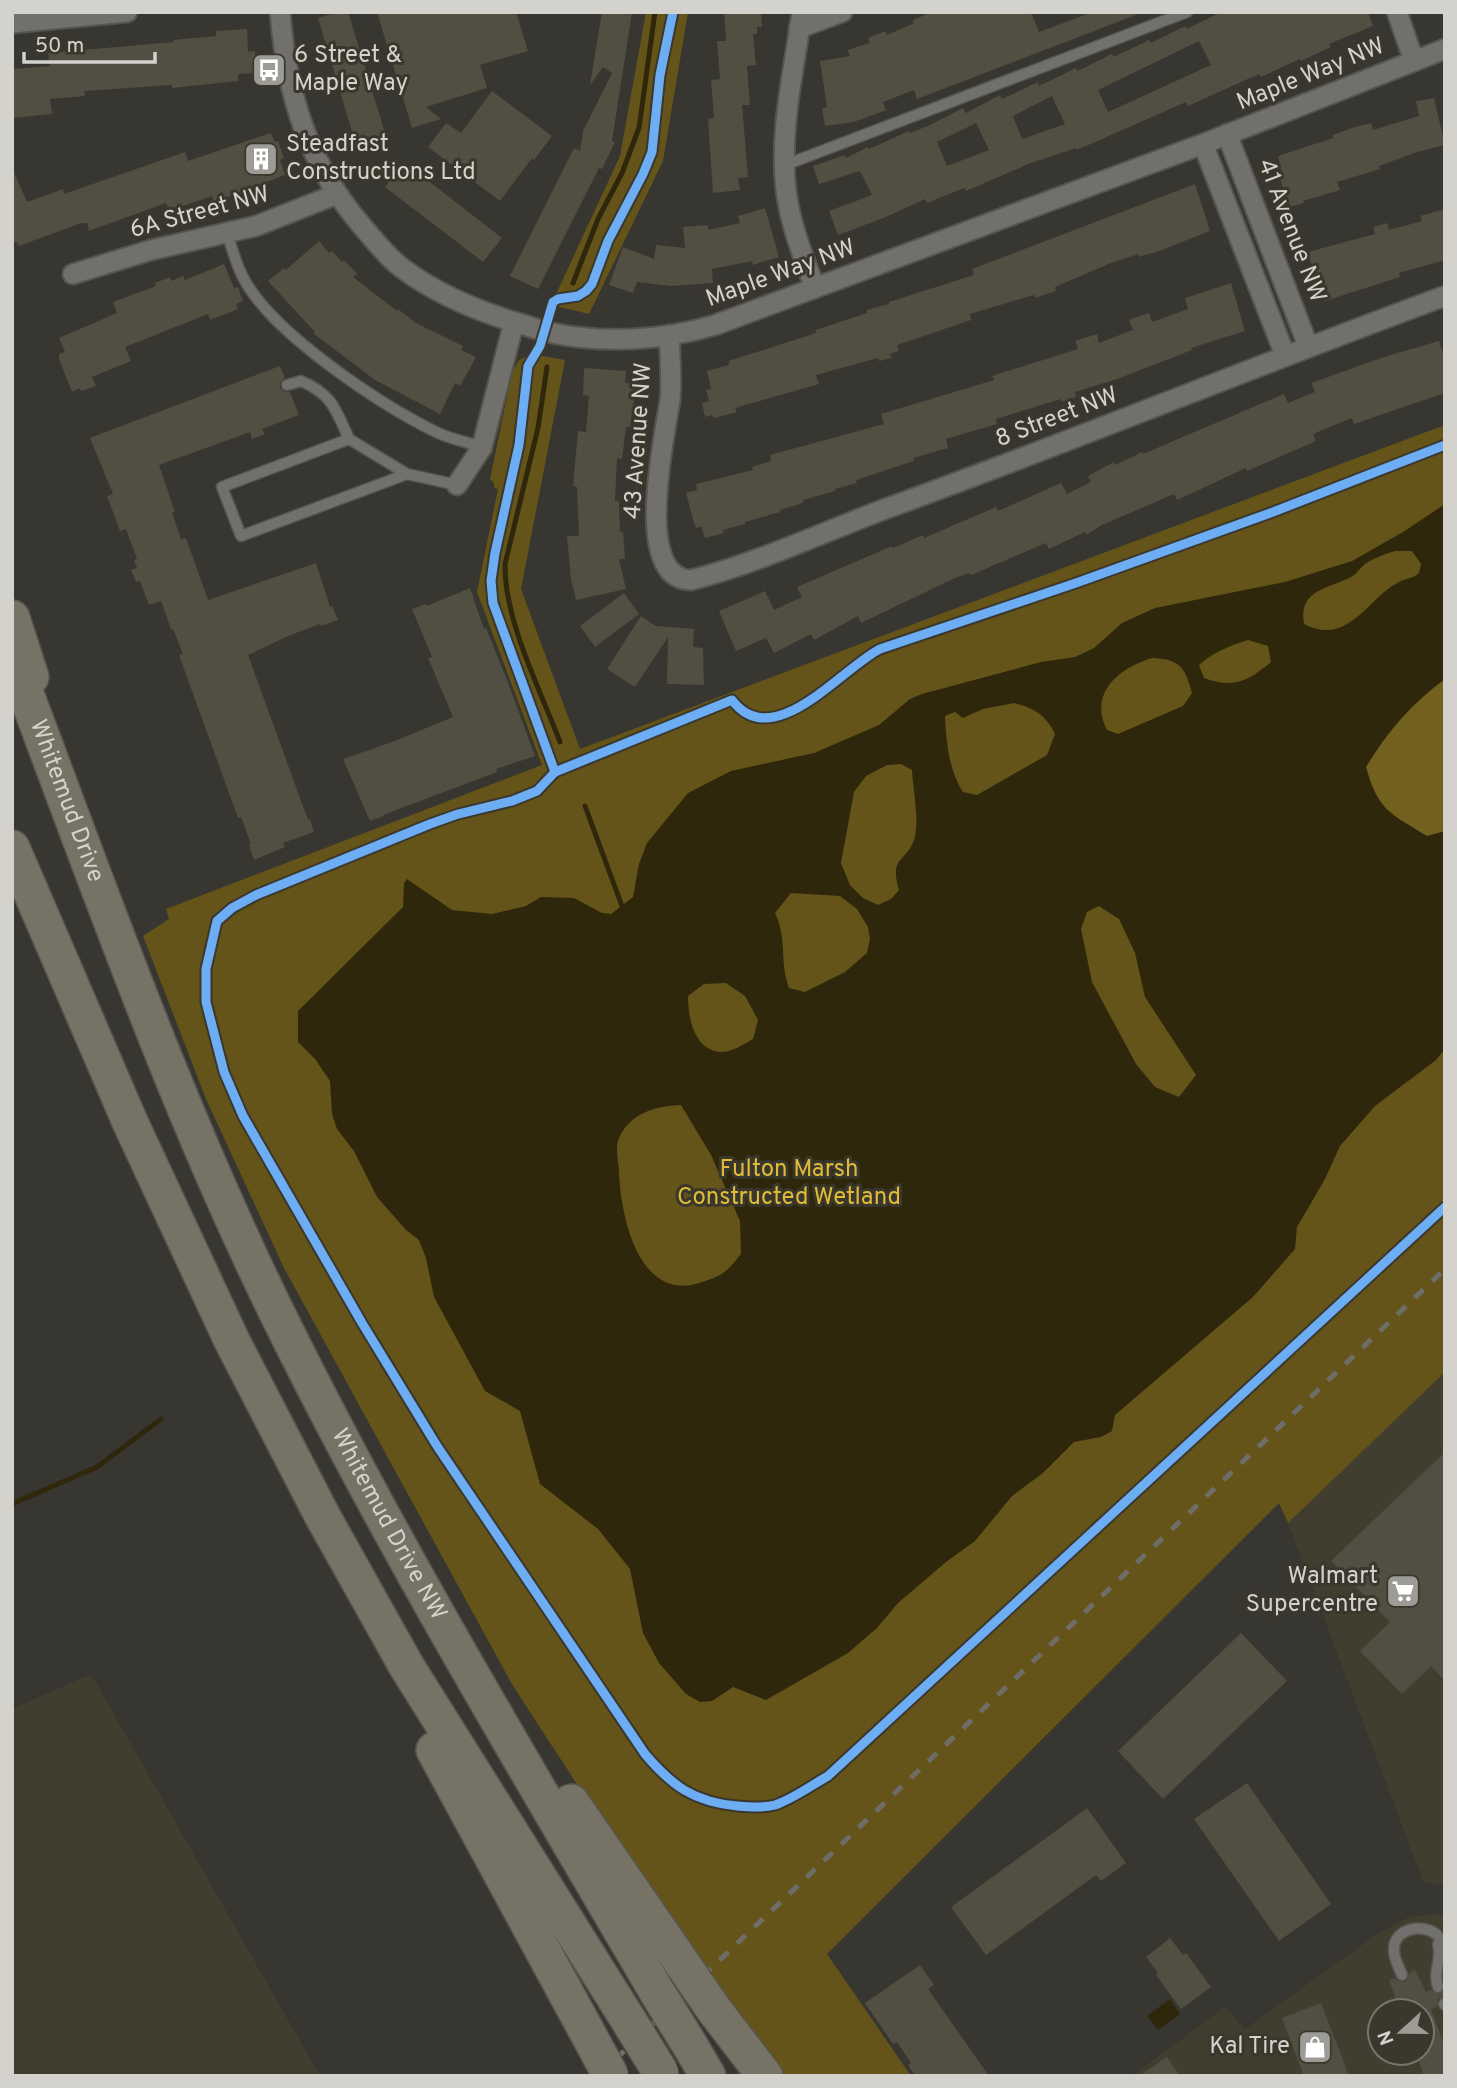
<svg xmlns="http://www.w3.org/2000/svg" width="1457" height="2088" font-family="Overpass,sans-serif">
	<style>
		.built { fill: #423e2f; fill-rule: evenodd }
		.green { fill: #655419 }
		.forest { fill: #72601e }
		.water { fill: #2f270b; fill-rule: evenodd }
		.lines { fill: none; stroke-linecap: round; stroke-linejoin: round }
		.stream { stroke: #2f270b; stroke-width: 5 }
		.building { fill: #514f42; fill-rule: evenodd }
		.lane-casing { stroke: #55544f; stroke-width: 13 }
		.street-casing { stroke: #55544f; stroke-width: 23 }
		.highway-casing { stroke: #55544f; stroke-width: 38 }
		.lane { stroke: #71706c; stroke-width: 10 }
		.street { stroke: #71706c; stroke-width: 19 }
		.highway { stroke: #767265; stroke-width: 35 }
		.rail { stroke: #6e6d68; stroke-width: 5; stroke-dasharray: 12 12; stroke-linecap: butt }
		.highway-bridge-casing { stroke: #55544f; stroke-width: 38; stroke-linecap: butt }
		.highway-bridge { stroke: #767265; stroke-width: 35 }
		.cycleway-casing { stroke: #3a372d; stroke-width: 13 }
		.cycleway { stroke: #6dadf4; stroke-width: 9 }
		.labels { text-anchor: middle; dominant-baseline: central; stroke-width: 6; stroke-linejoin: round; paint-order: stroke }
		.poi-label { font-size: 24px; fill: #d3d2cc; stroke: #3a372d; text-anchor: start }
		.street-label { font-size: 24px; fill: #d3d2cc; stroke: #3a372d }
		.park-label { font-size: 24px; fill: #e0bc36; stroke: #3a372d }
	</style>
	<rect width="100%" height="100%" fill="#373630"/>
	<!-- built -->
	<g class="built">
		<polygon points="1445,1372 1445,1884 1424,1883 1288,1523"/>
		<polygon points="91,1674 320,2076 12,2076 12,1709"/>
		<path d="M1437,1914H1445V2076H1132L1225,2007L1245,2029L1379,1933L1409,1917ZM1380,2011H1422V2053H1380Z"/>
	</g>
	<!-- green -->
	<g class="green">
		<polygon points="646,12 688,12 663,161 589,314 551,305 620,156"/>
		<polygon points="532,354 565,360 521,589 580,749 1445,425 1445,1372 1288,1523 1279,1503 827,1954 911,2076 779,2076 666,1921 513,1686 284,1268 206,1099 143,936 169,919 166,909 542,765 477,592 498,489 494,488 494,483 490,479 512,372 519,360"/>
	</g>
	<!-- forest -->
	<path class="forest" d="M1445,679V831L1427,836C1391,815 1378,809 1366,767C1388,731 1411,704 1445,679Z"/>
	<!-- water -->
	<g class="water">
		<path d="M1445,504V679C1412,703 1387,732 1366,767C1378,811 1390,813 1427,836L1445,831V1049L1436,1060L1375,1106L1340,1146L1325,1179L1297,1227L1295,1249L1253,1297L1115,1415L1112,1431L1101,1437L1074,1442L1043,1473L1012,1496L975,1541L946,1562L898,1603L877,1628L848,1653L766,1700L733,1687L712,1701L700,1702L686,1694L659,1663L643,1633L630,1569L598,1529L540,1484L520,1411L485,1391L434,1297L426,1258L419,1240L406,1230L377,1197L354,1151L337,1129L332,1114L330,1081L315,1059L298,1042V1011L403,907L404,883L407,879L452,910L492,914L526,906L541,897L574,898L602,913L611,914L633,897L639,864L647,843L688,793L731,771L814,753L879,725L910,699L922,694L1041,662L1075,657L1094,648L1122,623L1155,608L1285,582L1352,561L1403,532ZM1395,551H1412L1421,564L1419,573C1412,579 1406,578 1399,582C1367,598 1349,647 1304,624C1298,588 1330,589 1353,576C1357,573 1360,568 1365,564C1374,558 1384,554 1395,551ZM1248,640L1268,646L1271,662C1248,681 1234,689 1204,678L1199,665C1213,652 1230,646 1248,640ZM1152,658C1180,659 1185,667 1192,693L1183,706L1118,734L1107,730C1088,693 1119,668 1152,658ZM1014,703C1034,708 1046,715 1055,734L1047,755L977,795L963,792C949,771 946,741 945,716L955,712L963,718L983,709ZM901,764L912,770C913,789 919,819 915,836C909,863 888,854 899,890L891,899L878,905L863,898L850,885L841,863L854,792L866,776L887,765ZM791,893L840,896L857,909L868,927L870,939L867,953L845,972L805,992L789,988C779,960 788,941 775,913ZM1099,906L1119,919L1135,953L1145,997L1196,1075L1179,1097L1155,1087L1136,1064L1092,982L1081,929L1087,912ZM726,983L745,996L758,1020L753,1039C744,1044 732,1052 722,1052C694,1051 688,1018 688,996L704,984ZM681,1105L711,1155L740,1221L741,1254C726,1273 722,1276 699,1283C638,1302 620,1214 619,1170C618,1161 615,1147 619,1138C630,1113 656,1106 681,1105Z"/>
		<polygon points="1170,1999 1180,2014 1158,2030 1147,2016"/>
	</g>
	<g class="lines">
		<!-- stream -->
		<g class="stream">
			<polyline points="573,283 598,219 622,173 639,128 655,12"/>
			<path d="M547,367L538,428L505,564C504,620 540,689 560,742"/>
			<polyline points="585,806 622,906"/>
			<polyline points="12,1504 97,1467 161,1419"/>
		</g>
	</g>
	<!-- building -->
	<g class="building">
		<polygon points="337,12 348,12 386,136 356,145 318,18"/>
		<polygon points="377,12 516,12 528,51 480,65 487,88 426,107 441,119 412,128"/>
		<polygon points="602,12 632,12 612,141 615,142 602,169 599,168 538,289 510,276 574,148 580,151 583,131 612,73 603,67 590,85"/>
		<polygon points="724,12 761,12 762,27 757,27 757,34 753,34 756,65 747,66 750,105 742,105 748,177 738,178 740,190 713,193 708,119 714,118 711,80 720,79 717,41 726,41"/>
		<polygon points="932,12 1031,12 1039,32 1093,12 1141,13 917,99 914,90 883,102 886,110 854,122 825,126 822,108 827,107 820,61 850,56 847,50 870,43 868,38 886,31 887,35 914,23 913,20"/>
		<path d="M1221,12H1368L1373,26L1329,44L1331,47L1301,61L1300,59L1261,77L1259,74L1188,106L1186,102L1077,150L1076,148L1031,163L966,191L964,188L927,203L925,199L886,217L838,235L829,211L872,195L860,171L819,184L813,166L845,155L846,158L868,147L869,149L909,131L910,133L930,125L963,108L966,113L1000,95L1002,99L1038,82L1039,86L1076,68L1077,71L1112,54L1114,57L1149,40L1151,43L1185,26L1187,29ZM1199,41L1211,65L1108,112L1098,90ZM1052,96L1065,124L1022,139L1013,116ZM976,123L989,150L947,166L937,142Z"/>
		<polygon points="247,29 248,52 255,51 256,73 238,74 238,81 172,88 172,85 84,91 85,96 50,99 52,114 12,118 12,69 50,66 48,53 174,42 173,40 216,36 216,31"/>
		<polygon points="492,91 552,136 534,160 532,158 500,201 428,147 446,123 461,133"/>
		<polygon points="1434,98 1445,145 1417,152 1379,166 1380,169 1337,182 1340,190 1303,201 1304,203 1290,207 1289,203 1287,203 1279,174 1282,173 1278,156 1333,138 1333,135 1355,127 1371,123 1373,130 1419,116 1416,101"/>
		<polygon points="271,133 275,142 278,141 284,158 280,160 285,175 214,202 212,196 169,211 166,203 89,231 87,223 81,223 19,246 17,242 15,243 12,235 12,168 27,202 63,189 64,194 185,152 188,161"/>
		<polygon points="404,162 502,238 483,262 385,187"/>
		<polygon points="1195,184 1210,231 1159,251 1139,257 1139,254 1111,263 1055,287 1056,291 1035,298 1034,295 970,314 971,320 897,345 899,351 890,354 892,358 879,361 878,358 816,375 819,384 735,408 737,412 714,418 712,415 705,417 702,403 709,401 706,390 711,389 707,371 729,365 729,361 816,333 816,330 867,313 867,310 889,304 889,302 974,275 972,269"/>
		<polygon points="765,208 779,257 753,265 752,261 712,269 713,283 671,286 637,282 633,293 609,285 623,247 654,259 656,245 685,248 683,227 708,225 708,230 740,223 738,216"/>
		<polygon points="1445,209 1445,260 1399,273 1400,277 1325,301 1322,289 1318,290 1308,252 1375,234 1373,227 1387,223 1389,230 1422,221 1420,216"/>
		<polygon points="319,241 329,253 332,251 342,262 344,260 357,274 353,277 397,311 398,309 416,323 463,346 461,350 476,357 460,386 455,383 440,414 375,380 313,333 315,332 268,281 284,268 286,270"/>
		<polygon points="224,264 234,288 238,287 243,301 236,304 238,309 210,320 208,314 125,347 131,361 92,377 96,386 81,391 80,388 72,392 59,359 59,354 65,352 59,338 117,313 113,302 156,286 155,283 170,277 171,281 183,276 185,280"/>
		<polygon points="1231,283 1245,331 1191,348 1192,350 1120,378 1075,392 1076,397 1061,402 1061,399 996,419 997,424 946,439 948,448 913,458 914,461 856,480 857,483 835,489 835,491 803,500 803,503 780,510 780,512 745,522 745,524 723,530 724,533 705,538 701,526 696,528 694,523 686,493 697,490 696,484 753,470 752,467 771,461 770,455 884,424 881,414 994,380 992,376 1078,349 1075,341 1097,334 1099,343 1133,330 1129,320 1149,313 1152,322 1188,309 1185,298"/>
		<polygon points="1439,341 1442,351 1445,351 1445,393 1354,424 1352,418 1313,434 1316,441 1247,471 1246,468 1177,500 1174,494 1100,526 1087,535 1085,532 1049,549 1046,543 971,575 969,573 955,578 861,623 858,616 814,640 811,634 774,653 766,638 736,651 719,611 765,591 774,610 802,597 797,587 892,546 893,548 923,535 924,538 996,507 998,511 1061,483 1067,494 1091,482 1088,476 1114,462 1115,465 1142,452 1143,454 1284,394 1288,403 1315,392 1311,383 1387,356"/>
		<polygon points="280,366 285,378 280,383 280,388 285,392 290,392 299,415 262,429 265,434 252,439 250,432 159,465 175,512 172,513 181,539 186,538 208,600 316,563 330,607 332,606 338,620 321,626 320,624 288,636 248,655 308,820 310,819 314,832 283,843 285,847 254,860 249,845 251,844 241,817 238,818 179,655 183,654 173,629 171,629 161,601 149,605 140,581 136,582 131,570 137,568 134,560 137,559 126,529 120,531 107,496 113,494 90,438"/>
		<polygon points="584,368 626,371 625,383 636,384 630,427 626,427 622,459 617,458 615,501 619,501 620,532 623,532 625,559 619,559 626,589 576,600 571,579 567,536 579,536 577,487 573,486 578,431 586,432 589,396 583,395"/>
		<polygon points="470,588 484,629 486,628 507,680 535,756 496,769 497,772 383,815 384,816 370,821 343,759 392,742 453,717 428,658 432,657 412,609 426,604 427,606"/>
		<polygon points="624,593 639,614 595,647 580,626"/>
		<polygon points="641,616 656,626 694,629 693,647 703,648 704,685 667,684 668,637 635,687 607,669"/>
		<polygon points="1445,1452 1445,1681 1431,1666 1402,1694 1360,1651 1390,1622 1331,1561"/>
		<polygon points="1241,1633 1287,1681 1163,1799 1118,1751"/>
		<polygon points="1247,1783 1331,1904 1279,1941 1194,1819"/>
		<polygon points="1087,1808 1126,1863 1101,1881 1096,1875 986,1955 951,1907"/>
		<polygon points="1170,1938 1183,1955 1186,1953 1211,1987 1181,2009 1156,1975 1158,1973 1146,1957"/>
		<polygon points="920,1965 934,1985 928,1989 989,2076 915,2076 908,2065 911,2063 897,2042 893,2044 865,2003"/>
		<polygon points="1415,1970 1426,1992 1431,1990 1439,1994 1445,1990 1445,1997 1438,1999 1437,2007 1431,2009 1445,2047 1445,2076 1424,2076 1416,2053 1422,2053 1422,2011 1400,2011 1389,1980 1395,1978 1398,1981 1404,1982 1408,1979 1409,1973"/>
		<polygon points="1321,2003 1349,2076 1304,2076 1282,2018"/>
		<polygon points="1167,2057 1180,2076 1139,2076"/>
	</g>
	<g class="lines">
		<!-- lane casing -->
		<g class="lane-casing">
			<g id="lane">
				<polyline points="785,165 1187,12"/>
				<path d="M227,233C232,248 236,265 244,279C272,333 381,405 436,432C450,439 467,442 482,447"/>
				<path d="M287,385L301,381C332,394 336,410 349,439"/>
				<polyline points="407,474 349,439 222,487 241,536 407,474 457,485"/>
				<path d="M1402,1975C1399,1967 1393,1957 1394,1949C1394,1928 1424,1923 1437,1935C1441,1939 1443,1945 1445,1950"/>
				<path d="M1438,1987C1432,1970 1443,1960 1438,1944"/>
				<polyline points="1444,2004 1445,2005"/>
			</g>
		</g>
		<!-- street casing -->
		<g class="street-casing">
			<g id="street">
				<path d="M280,12C287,95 307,162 362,226C374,240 387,257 402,268C435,293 473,309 511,321C523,324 535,329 547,332C602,344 661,341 715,325L1203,144L1445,49"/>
				<path d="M802,12C794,70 779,131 786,190C790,224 803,256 815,288"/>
				<polyline points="1397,12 1414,61"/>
				<polyline points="12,23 127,12"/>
				<polyline points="799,28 842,12"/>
				<polyline points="1227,134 1308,346"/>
				<polyline points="1203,144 1285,355"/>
				<polyline points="73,274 151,250 256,226 337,194"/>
				<path d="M669,335C670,357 672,379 670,400C665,435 632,579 691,580C758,563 821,533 885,509C1073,441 1257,365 1445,296"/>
				<polyline points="457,485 482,447 514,322"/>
			</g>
		</g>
		<!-- highway casing -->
		<g class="highway-casing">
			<g id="highway">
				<polyline points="12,618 31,677"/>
				<path id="s1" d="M12,657C97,881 175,1107 281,1321C395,1552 528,1771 657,1992"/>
				<polyline points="12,848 130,1122 232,1341 323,1517 407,1667 629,2021"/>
				<polyline points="434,1750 599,2054"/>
				<polyline points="571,1802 684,1966"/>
				<polyline points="715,2011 765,2076"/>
				<polyline points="691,2047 708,2076"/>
			</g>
		</g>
		<!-- lane -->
		<use href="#lane" class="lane"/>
		<!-- street -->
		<use href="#street" class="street"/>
		<!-- highway -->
		<use href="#highway" class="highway"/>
		<!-- rail -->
		<polyline class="rail" points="598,2076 1445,1269"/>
		<!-- highway-bridge casing -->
		<g class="highway-bridge-casing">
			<g id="highway-bridge">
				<polyline points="684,1966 715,2011"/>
				<polyline points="657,1992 691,2047"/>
				<polyline points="629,2021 661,2073"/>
				<polyline points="599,2054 611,2076"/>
			</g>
		</g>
		<!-- highway-bridge -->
		<use href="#highway-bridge" class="highway-bridge"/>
		<!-- cycleway casing -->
		<g class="cycleway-casing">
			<g id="cycleway">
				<path d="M1445,445L1273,512L1076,583L880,649C842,668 773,755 732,700L555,772L537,791L512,801L458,814L430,824L256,895L232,908L217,921L206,969V1002L224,1072L243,1116L362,1323L437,1446L645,1754C672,1786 694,1802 737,1806C749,1807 764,1808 775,1805C793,1799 812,1785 828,1776L1445,1207"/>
				<polyline points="555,772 493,603 491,581 495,553 519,445 528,366 540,346 553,302 558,299 578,296 586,291 592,284 608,241 643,174 652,152 660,75 673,12"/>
			</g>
		</g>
		<!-- cycleway -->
		<use href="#cycleway" class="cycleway"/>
	</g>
	<!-- icons -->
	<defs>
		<g id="bus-square" transform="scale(1.75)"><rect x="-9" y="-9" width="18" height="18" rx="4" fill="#9c9b95" stroke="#3a372d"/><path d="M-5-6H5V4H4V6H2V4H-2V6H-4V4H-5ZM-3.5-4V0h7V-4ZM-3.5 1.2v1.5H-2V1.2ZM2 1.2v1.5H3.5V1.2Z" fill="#fff"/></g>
		<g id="building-square" transform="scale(1.75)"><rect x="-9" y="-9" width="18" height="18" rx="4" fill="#9c9b95" stroke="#3a372d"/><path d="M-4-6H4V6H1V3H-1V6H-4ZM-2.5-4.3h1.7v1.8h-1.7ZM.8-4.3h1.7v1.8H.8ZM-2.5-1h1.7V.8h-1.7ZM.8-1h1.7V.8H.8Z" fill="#fff"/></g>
		<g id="supermarket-square" transform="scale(1.75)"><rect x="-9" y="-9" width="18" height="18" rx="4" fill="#9c9b95" stroke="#3a372d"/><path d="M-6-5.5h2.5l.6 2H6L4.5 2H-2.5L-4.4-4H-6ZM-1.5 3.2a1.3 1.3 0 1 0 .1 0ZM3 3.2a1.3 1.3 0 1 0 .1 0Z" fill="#fff"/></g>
		<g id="shop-square" transform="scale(1.75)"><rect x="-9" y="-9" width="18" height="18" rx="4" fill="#9c9b95" stroke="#3a372d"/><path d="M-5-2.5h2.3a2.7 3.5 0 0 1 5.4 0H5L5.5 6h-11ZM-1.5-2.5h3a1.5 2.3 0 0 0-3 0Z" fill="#fff"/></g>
	</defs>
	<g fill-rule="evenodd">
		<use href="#bus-square" x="269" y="70"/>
		<use href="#building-square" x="261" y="159"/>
		<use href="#supermarket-square" x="1403" y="1591"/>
		<use href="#shop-square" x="1315" y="2047"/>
	</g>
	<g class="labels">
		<!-- poi labels -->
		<g class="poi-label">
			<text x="294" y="56">6 Street &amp;<tspan x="294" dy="28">Maple Way</tspan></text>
			<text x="286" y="145">Steadfast<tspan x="286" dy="28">Constructions Ltd</tspan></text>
			<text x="1378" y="1577" text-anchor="end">Walmart<tspan x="1378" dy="28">Supercentre</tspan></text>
			<text x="1290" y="2047" text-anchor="end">Kal Tire</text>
		</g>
		<!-- street labels -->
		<g class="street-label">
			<text transform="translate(1311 75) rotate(-22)">Maple Way NW</text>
			<text transform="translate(200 213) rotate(-15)">6A Street NW</text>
			<text transform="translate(1291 231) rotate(69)">41 Avenue NW</text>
			<text transform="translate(781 274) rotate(-20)">Maple Way NW</text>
			<text transform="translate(1057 418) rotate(-21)">8 Street NW</text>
			<text transform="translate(639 441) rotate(-86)">43 Avenue NW</text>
			<text stroke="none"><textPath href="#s1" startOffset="154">Whitemud Drive</textPath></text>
			<text stroke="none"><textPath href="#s1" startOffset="947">Whitemud Drive NW</textPath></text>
		</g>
		<!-- park labels -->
		<g class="park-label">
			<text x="789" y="1170">Fulton Marsh<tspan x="789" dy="28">Constructed Wetland</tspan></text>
		</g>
	</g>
	<!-- border -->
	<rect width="1457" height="2088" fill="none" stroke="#d3d2cc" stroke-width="28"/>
	<!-- north arrow -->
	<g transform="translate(1401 2032) rotate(249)"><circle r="33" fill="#3a372d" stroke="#77756d" stroke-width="2"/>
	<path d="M0-5L12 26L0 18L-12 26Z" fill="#9c9b95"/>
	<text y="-10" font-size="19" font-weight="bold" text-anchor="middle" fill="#d3d2cc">N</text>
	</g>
	<!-- scale -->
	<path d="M24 52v10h131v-10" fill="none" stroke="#d3d2cc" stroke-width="3.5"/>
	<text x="35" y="52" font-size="21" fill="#d3d2cc" stroke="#3a372d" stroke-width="5" paint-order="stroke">50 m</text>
</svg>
